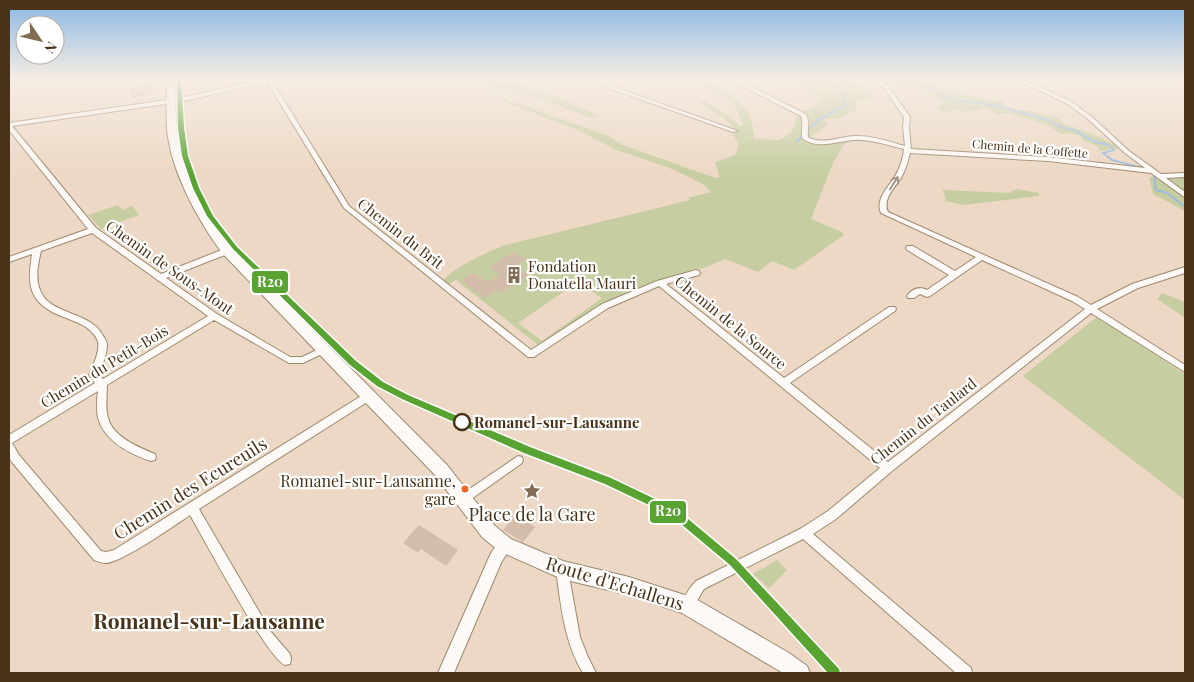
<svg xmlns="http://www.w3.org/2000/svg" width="1194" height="682" font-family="'Playfair Display',serif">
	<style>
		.green { fill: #c6cda0; fill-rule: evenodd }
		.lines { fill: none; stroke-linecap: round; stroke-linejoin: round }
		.stream { stroke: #9cbdde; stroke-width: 2 }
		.building { fill: #d4bcab }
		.minor-casing { stroke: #9c8970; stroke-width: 2 }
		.tertiary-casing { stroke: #9c8970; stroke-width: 2 }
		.primary-casing { stroke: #9c8970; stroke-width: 2 }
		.minor { fill: #fcf9f6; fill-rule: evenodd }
		.tertiary { fill: #fcf9f6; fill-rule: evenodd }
		.primary { fill: #fcf9f6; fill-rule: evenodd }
		.rail-1-casing { stroke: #fff; stroke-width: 3 }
		.rail-1 { fill: #58a331; fill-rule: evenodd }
		.oneway { stroke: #a29686 }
		.stop-dot { fill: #fff; stroke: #493217; stroke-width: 2.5 }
		.bus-dot { fill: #f26522; stroke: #fff; stroke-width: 2 }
		.labels { text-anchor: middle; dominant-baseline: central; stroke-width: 4.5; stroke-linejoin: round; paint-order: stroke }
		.far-street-label { font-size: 12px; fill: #493217; stroke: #fff }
		.street-label { font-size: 15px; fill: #493217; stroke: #fff }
		.poi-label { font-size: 15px; fill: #493217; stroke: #fff; text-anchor: start }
		.stop-label { font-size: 15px; font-weight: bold; fill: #493217; stroke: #fff; text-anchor: start }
		.near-bus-label { font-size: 16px; fill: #493217; stroke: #fff; text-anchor: end }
		.near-street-label { font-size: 18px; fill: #493217; stroke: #fff }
		.near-poi-label { font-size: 18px; fill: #493217; stroke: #fff }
		.near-quarter-label { font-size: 21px; font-weight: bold; fill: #493217; stroke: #fff }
		.line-badge { stroke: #fff; stroke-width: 2 }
		.badge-label { font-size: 14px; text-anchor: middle; font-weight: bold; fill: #fff }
	</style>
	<rect width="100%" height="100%" fill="#ecd8c4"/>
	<!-- green -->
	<g class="green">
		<path d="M468,78C516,78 558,95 601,117L591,118C563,108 532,92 502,91C497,91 492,94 487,94L495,88Z"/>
		<path d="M690,78C707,78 740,96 748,112C752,120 753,130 755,139L780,140L791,133L798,115L821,101L815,94L785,78H849L854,84H865L859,88L860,90L866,89L872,91L871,100L857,99L856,110L838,119H824L828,125L805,140L815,145L853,139L887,144L854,141L844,144L833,163L811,219L842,232L844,235L794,270L772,261L758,272L725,259L704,268L694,269L653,283L597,308L543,349L456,280L449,284L444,281C450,268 489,252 502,246L690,200L688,198L711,192L703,184L675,170L614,149L580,131L498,99L502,98L609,136L623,145L715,178L720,177L715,162L735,155L739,144L732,134L737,130L723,117L698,102L705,101L730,116L740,126L743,125L734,104ZM578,282L602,298L542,341L518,323Z"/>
		<path d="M892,78H926L934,82L944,91L964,93L981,99L1003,102L1004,107L1019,112L1022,109L1058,118L1064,124L1100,137L1120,148L1100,151L1097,146L1082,140V136L1069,133L1061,134L1049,126L1007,113L997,114L989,109L981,108V110L963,112L953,108L954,111C948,114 942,113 938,106L946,104C932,94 915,86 898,86Z"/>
		<polygon points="1149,177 1185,177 1185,211 1153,194"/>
		<polygon points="1017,189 1039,193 1039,196 964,205 946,201 943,190 1009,193"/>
		<polygon points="118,205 123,210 132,206 139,215 101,229 88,215"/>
		<polygon points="1162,293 1185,302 1185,318 1157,299"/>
		<polygon points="1097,317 1185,374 1185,500 1023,376"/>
		<polygon points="777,560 787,570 769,588 753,574"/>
	</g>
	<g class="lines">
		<!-- stream -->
		<g class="stream">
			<polyline points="908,78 956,102 966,101 999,106 1048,120 1060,127 1073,130 1095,142 1109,145 1114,150 1103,153 1112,160 1139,167"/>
			<polyline points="796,142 818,120 845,106 843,93 831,78"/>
			<polyline points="1154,176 1156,190 1167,193 1185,207"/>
		</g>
	</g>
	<!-- building -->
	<g class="building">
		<polygon points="150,84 153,93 132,98 129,89"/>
		<polygon points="514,252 525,259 515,266 529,275 500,293 497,290 484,298 461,280 474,273 487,282 500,275 489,267"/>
		<polygon points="520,509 532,516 527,522 535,527 523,542 503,530"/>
		<polygon points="419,525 458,550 446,566 421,549 418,553 403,543"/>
	</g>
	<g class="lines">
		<!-- minor casing -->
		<g class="minor-casing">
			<g id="minor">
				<path d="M269,78H280L272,81L349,206L531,350L602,304L657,281L696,270L699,271L700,273L699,275L666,284L784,378L889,307H895L896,309L895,311L790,383L888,462L1085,309L1072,301L982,260L930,296L927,297L920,294L914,298H908L907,296C912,289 919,286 927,290L949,275L907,250L906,248L907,246H913L955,271L976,257L881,213C875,199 888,188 895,176C900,168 903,158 904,149C890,146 877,141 862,140C843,138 819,152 802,138C801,131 804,123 801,116L726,78H733L806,114C810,122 807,129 808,137C823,146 842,135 858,136C874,136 890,142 905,146L903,127L904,117L884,88L872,78H878L888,86L910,117L909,127L911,149L1048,157L1145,168L1125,153L1088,119L1068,104L1045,93L1008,78H1016L1049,91L1072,102L1092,117L1129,151L1161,174L1185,173V177L1166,178L1185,192V197L1183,196L1151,173L1048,161L910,153C908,161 906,169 902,176C896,187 882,198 888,212L1078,297L1091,305L1132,284L1185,267V273L1138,288L1097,309L1185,365V372L1091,313L892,471L836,519L813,534L971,668L972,673H956L803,539L704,589C699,596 695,608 687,611L683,609L681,605C685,596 689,588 696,581L800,529L828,511L880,468L659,286L608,308L534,357H528L344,208L267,82L180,102L12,126L96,228L161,274L224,249H230L231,251L230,253L166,278L217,314L290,357H302L323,347L327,350L326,352L303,363H289L214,320L107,385C107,396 105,407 108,418C113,437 138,447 155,454L156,457L155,460L151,461C130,454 105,442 98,418C96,409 97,400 98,391L12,443L19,455L101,551L106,552L114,550L366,393H372L374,396L372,399L199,509L271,632L290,654L291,659L290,664L285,665C267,658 204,539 190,515C175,525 120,564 105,563C102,563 97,561 94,560L11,461L9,456V435L95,383L89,375C93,365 100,352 98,342C96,335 91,331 86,327C76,321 65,318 54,313C27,299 28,281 32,254L9,262V257L88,229L9,130V123L180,98ZM92,233L208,316L103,379L99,375C102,365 107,355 107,345C107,340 104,338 102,334C89,311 49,315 40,290C35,277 38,264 41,251Z"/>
				<polygon points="580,78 589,78 738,131 733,132"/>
				<polygon points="518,456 522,457 523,460 522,463 467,502 463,504 459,502 458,499 459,496"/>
				<path d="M562,564L566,566L568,570L580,637L588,657L596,673H583C564,642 561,605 556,570L558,566Z"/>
			</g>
		</g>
		<!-- tertiary casing -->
		<g class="tertiary-casing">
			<polygon id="tertiary" points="505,538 510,540 512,545 501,563 454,673 438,673 491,553 500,540"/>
		</g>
		<!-- primary casing -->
		<g class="primary-casing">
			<path id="primary" d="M167,78H175C176,95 175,112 177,129C181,169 207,217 231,248L447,465L494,525L511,539L563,561L629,577L694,598L789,653L807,666L810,673H783L682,613L629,595L562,579L499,551L482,537L435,475L223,254C198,221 170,170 167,128C166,112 167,95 167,78Z"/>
		</g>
		<!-- minor -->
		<use href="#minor" class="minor"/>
		<!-- tertiary -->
		<use href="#tertiary" class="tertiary"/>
		<!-- primary -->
		<use href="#primary" class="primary"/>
		<!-- rail-1 casing -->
		<g class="rail-1-casing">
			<polygon id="rail-1" points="177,78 181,78 184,128 188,156 199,188 213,216 237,247 356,361 383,382 408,395 530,447 611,478 657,500 687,518 736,559 839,669 840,673 828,673 730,565 681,524 651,506 605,484 524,453 402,399 377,386 350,365 233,249 207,216 193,188 182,156 178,128"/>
		</g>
		<!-- rail-1 -->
		<use href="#rail-1" class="rail-1"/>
	</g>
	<!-- one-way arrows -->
	<defs><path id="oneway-shaft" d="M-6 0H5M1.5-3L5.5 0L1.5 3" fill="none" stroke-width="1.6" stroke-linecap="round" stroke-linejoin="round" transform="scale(1.25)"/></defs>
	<use class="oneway" href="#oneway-shaft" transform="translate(894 183) rotate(-57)"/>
	<!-- sky -->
	<linearGradient id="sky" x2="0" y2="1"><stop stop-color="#89b8e4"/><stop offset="0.45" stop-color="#f6ede4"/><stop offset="1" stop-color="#f6ede4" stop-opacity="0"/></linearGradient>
	<rect width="1194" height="174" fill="url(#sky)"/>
	<!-- icons -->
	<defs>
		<g id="building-bare" transform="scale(1.35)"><path d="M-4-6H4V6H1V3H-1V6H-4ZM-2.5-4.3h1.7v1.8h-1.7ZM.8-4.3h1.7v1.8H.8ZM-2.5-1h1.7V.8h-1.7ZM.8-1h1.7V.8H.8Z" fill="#826c54" stroke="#fff" stroke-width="2.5" paint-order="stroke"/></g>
		<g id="sight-bare" transform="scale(1.35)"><path d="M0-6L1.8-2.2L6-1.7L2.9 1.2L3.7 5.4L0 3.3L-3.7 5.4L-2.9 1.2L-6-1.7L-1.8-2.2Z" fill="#826c54" stroke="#fff" stroke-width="2.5" paint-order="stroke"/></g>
	</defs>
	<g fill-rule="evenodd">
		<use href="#building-bare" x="514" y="275"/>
		<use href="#sight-bare" x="532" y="491"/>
	</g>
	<!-- markers -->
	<circle class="stop-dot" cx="462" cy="422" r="8"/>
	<circle class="bus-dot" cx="465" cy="489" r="4.5"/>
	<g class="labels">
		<!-- far-street labels -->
		<g class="far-street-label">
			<text transform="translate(1030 148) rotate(5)">Chemin de la Coffette</text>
		</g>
		<!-- street labels -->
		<g class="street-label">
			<text transform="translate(401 233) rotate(38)">Chemin du Brit</text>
			<text transform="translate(170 267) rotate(35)">Chemin de Sous-Mont</text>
			<text transform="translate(731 322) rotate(39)">Chemin de la Source</text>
			<text transform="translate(104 366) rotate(-31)">Chemin du Petit-Bois</text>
			<text transform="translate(923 421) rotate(-38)">Chemin du Taulard</text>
		</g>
		<!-- poi labels -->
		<g class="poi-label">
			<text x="528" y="266">Fondation<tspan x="528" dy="17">Donatella Mauri</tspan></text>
		</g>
		<!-- stop labels -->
		<g class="stop-label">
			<text x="474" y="422">Romanel-sur-Lausanne</text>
		</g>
		<!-- near-bus labels -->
		<g class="near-bus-label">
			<text x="456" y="480">Romanel-sur-Lausanne,<tspan x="456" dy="18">gare</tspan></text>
		</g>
		<!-- near-street labels -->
		<g class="near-street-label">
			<text transform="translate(190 488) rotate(-32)">Chemin des Ecureuils</text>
			<text transform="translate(615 583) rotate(17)">Route d'Echallens</text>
		</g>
		<!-- near-poi labels -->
		<g class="near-poi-label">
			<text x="532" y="514">Place de la Gare</text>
		</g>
		<!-- near-quarter labels -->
		<g class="near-quarter-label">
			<text x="209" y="620">Romanel-sur-Lausanne</text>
		</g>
	</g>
	<g class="line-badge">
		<rect x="251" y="270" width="38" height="24" rx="5" fill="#58a331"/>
		<rect x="649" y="500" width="38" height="24" rx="5" fill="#58a331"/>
	</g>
	<g class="badge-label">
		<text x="270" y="287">R20</text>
		<text x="668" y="516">R20</text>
	</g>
	<!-- border -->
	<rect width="1194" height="682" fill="none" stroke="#493217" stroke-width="20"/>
	<!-- north arrow -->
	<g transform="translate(40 40) rotate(125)"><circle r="24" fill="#ffffff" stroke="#b6ada2"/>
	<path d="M0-4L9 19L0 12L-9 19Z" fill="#826c54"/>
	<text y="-8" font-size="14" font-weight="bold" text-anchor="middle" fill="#493217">N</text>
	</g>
</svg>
